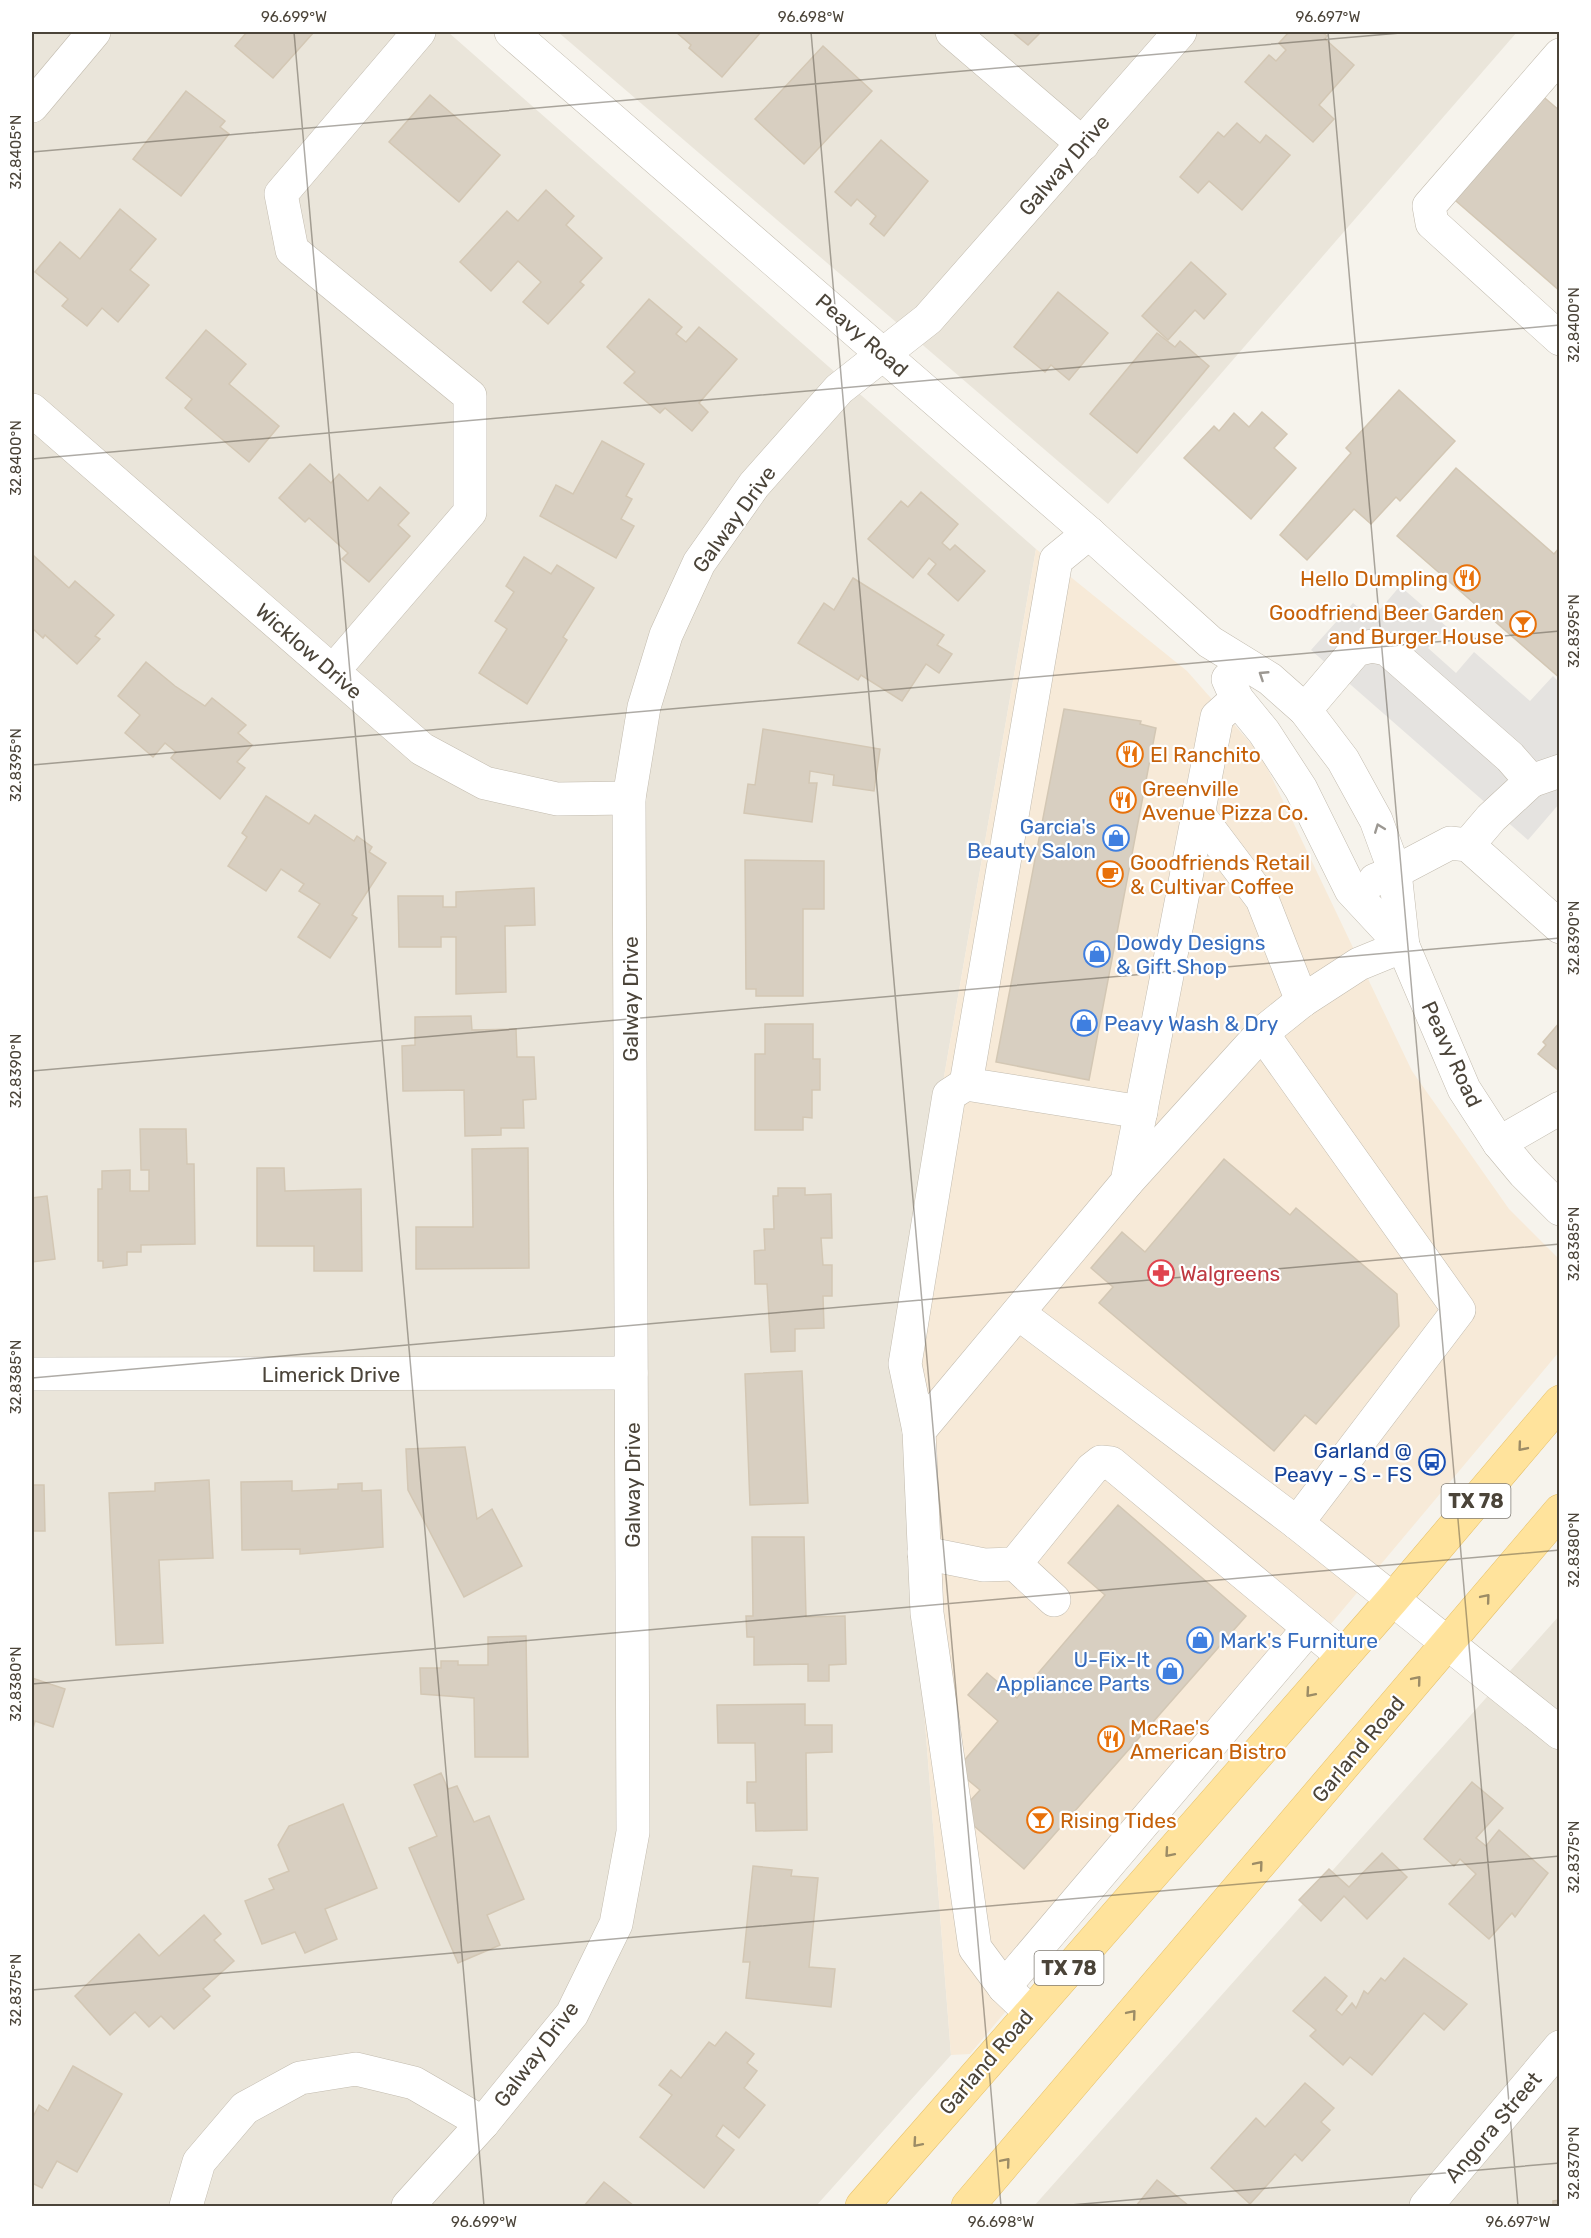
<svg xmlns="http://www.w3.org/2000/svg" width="1591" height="2238" font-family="Rubik,sans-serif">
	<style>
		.residential { fill: #eae5da }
		.commercial { fill: #f7ead8 }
		.parking { fill: #e5e3e0 }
		.building { fill: #d8cfc1; stroke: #d3c7b4; stroke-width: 1.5 }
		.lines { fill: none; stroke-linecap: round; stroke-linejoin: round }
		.minor-casing { stroke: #c2bbae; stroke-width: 34 }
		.major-casing { stroke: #e6c16a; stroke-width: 34 }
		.minor { stroke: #fff; stroke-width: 33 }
		.major { stroke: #ffe39c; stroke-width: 33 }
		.oneway { stroke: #9c9892 }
		.oneway2 { stroke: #9c8c66 }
		.ticks { fill: none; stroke: #4b4439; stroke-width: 1.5; stroke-opacity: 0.45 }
		.labels { text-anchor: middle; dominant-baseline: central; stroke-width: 4.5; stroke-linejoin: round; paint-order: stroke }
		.shield { fill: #fff; stroke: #817c74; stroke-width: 1.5 }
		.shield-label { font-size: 20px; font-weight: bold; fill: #4b4439 }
		.street-label { font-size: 21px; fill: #4b4439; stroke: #fff }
		.food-label { font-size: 21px; fill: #c56008; stroke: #fff; text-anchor: start }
		.shop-label { font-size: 21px; fill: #366cbe; stroke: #fff; text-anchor: start }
		.health-label { font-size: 21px; fill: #be3a42; stroke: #fff; text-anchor: start }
		.transit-label { font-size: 21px; fill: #164399; stroke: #fff; text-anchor: end }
		.neatline { fill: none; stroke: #4b4439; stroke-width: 2 }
		.ticks-label { font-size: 15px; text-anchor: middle; fill: #4b4439 }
	</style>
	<rect width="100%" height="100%" fill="#f6f3ec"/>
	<!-- residential -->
	<g class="residential">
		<polygon points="32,32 448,32 1036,549 896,1352 951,2055 816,2206 32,2206"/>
		<polygon points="558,32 1517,32 1108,504"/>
		<polygon points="1559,1616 1559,2206 1034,2206"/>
	</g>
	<!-- commercial -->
	<polygon class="commercial" points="1036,549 1187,671 1261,755 1412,1071 1509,1209 1559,1259 1559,1352 970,2054 951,2055 896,1352"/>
	<!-- parking -->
	<polygon class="parking" points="1400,586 1447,627 1428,648 1456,673 1474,652 1530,701 1553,676 1559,682 1559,804 1528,840 1311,650 1353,603 1372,619"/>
	<!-- building -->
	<g class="building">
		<polygon points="247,32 314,32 273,78 235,46"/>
		<polygon points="676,32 761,32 722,77 689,48 691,45"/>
		<polygon points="1012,32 1041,32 1028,45"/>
		<polygon points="1289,32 1322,32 1327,36 1325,39 1354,65 1319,105 1334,119 1313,142 1245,82 1269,55 1276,61 1286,50 1279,43"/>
		<polygon points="823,46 872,91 804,164 755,119"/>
		<polygon points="186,91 225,121 220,127 229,134 181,196 133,159"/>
		<polygon points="1539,93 1560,111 1560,291 1449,195"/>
		<polygon points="430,95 500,155 459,202 389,142"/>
		<polygon points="1237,123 1260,143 1266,135 1290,155 1242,210 1209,181 1198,193 1180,177 1218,132 1224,137"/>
		<polygon points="881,140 928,181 884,236 870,224 876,216 857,199 851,206 835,192"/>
		<polygon points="546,190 574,216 566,225 602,258 580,282 584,285 548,324 523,302 541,282 518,261 491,291 460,262 507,211 518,221"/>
		<polygon points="120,209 156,239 130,270 149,285 118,322 102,308 87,326 62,306 68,299 35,272 60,242 80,259"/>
		<polygon points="1191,262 1226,294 1204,319 1195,310 1168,340 1142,316"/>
		<polygon points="1058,292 1108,333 1069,380 1051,365 1045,372 1014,347"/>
		<polygon points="649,299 682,327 676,334 686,342 699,327 737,359 699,403 708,412 692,431 665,408 660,413 624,383 635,372 607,347"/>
		<polygon points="206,330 246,364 229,384 279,426 249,462 185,408 192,399 166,378"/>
		<polygon points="1157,333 1175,347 1180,341 1209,366 1137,453 1090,414"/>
		<polygon points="1399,390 1455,441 1400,501 1396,497 1371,524 1354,509 1307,560 1280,535 1351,453 1346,448"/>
		<polygon points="1262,412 1287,434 1274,448 1296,468 1251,519 1184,458 1214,426 1219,431 1234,413 1249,427"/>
		<polygon points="602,441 644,464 626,496 632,499 621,519 634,526 616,558 540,516 556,485 573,494"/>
		<polygon points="310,464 331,483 339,474 368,501 380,487 409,513 398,525 410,536 369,582 342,559 348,553 309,518 305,522 279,498"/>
		<polygon points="1456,468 1554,554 1560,547 1560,678 1397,536"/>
		<polygon points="921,492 958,524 942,543 950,550 955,545 985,571 958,601 928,574 936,564 929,558 913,578 868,539 901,501 908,507"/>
		<polygon points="34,556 69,588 75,581 114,615 95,636 100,639 77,664 45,635 43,638 32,628 32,559"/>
		<polygon points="524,557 551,574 557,565 594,588 563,637 567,640 527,704 479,673 507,629 495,621 514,592 506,586"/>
		<polygon points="853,578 944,635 937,645 952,654 939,673 926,664 902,701 861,675 858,680 798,643 824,603 834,610"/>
		<polygon points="146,662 175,686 205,706 212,698 246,725 238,733 252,745 237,762 245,768 220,799 171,758 176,752 165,743 153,757 125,733 140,715 118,696"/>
		<polygon points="1064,709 1141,721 1140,724 1156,728 1089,1080 996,1062"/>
		<polygon points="763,729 880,749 874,791 833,785 834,775 810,771 809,783 817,783 812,822 744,813 748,784 755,785"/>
		<polygon points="266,796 309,824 315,815 354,841 357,836 372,847 369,852 386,863 352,915 357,918 330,958 298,937 320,904 299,891 304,884 281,869 266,891 228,866 247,837 242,833"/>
		<polygon points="745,860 824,861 824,909 803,909 803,996 756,996 756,989 746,989"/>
		<polygon points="534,888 535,925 505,926 506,992 456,994 456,937 441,937 441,947 399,947 398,896 443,896 443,907 456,907 456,892"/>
		<polygon points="471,1016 472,1030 516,1029 517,1057 534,1057 536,1099 523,1100 524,1128 501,1128 501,1135 465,1136 464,1090 403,1091 402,1046 415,1045 415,1017"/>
		<polygon points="1560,1022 1560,1068 1558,1070 1538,1054 1546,1045 1543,1042"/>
		<polygon points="765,1024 813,1024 813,1059 820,1059 820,1090 812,1090 812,1118 803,1117 803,1130 755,1130 755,1054 765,1054"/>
		<polygon points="140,1129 186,1129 187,1164 194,1164 195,1244 141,1245 141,1252 127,1252 127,1265 103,1268 103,1261 98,1261 98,1189 102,1189 102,1171 130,1170 130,1191 149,1191 149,1170 141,1170"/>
		<polygon points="528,1148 529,1268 416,1269 416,1227 473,1227 472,1149"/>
		<polygon points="1224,1159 1290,1215 1296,1208 1397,1294 1399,1326 1316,1424 1305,1415 1274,1451 1099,1303 1113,1287 1091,1268 1122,1232 1145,1252"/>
		<polygon points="257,1168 284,1168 285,1191 361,1189 362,1271 314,1271 314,1246 257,1246"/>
		<polygon points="778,1188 805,1188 805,1195 831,1194 832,1238 821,1238 823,1265 832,1265 832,1296 823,1296 824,1328 795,1329 795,1351 771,1352 767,1284 755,1284 754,1251 765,1250 764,1229 774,1229 773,1196 778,1196"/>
		<polygon points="47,1196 55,1259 32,1262 32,1198"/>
		<polygon points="802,1371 808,1503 750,1505 745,1374"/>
		<polygon points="465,1447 477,1519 492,1509 522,1566 464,1597 408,1490 406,1449"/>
		<polygon points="209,1480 213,1558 159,1560 163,1643 116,1645 109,1493 155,1491 155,1483"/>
		<polygon points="292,1481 292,1491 338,1489 338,1484 362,1483 362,1491 381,1490 383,1547 300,1554 300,1549 242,1550 241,1482"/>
		<polygon points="32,1485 44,1485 45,1531 32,1531"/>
		<polygon points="1118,1505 1246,1616 1024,1869 959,1813 980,1790 956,1770 998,1721 968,1695 987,1673 1017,1698 1105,1595 1068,1563"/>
		<polygon points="752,1537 804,1537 806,1617 845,1616 846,1664 829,1665 829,1681 808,1681 808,1664 754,1665 754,1637 747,1637 746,1616 753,1616"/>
		<polygon points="526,1636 528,1757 475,1757 474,1698 421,1694 420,1668 441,1668 441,1661 458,1661 458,1665 488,1665 488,1637"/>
		<polygon points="32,1678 65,1689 53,1727 35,1721 32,1732"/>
		<polygon points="805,1704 805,1725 832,1725 832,1752 806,1753 807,1830 756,1831 755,1803 747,1803 747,1782 756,1782 755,1743 718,1743 717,1705"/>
		<polygon points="441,1773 448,1789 457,1786 474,1822 489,1816 524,1899 487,1915 500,1945 458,1963 409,1848 437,1836 414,1785"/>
		<polygon points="1472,1782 1503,1808 1476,1838 1486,1846 1499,1830 1548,1873 1515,1917 1512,1913 1489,1939 1449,1904 1476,1874 1460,1859 1454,1866 1424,1839"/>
		<polygon points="343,1804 377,1888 325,1909 337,1939 305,1953 295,1932 262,1944 245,1901 274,1889 269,1879 289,1871 278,1845 289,1826"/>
		<polygon points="1382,1853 1407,1877 1367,1919 1344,1896 1321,1921 1299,1900 1329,1869 1349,1887"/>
		<polygon points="753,1866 792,1870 791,1876 818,1878 809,1967 835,1969 831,2007 746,1998 750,1962 743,1962"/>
		<polygon points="204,1915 221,1934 214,1940 234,1961 203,1989 210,1996 174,2029 161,2016 149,2027 135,2012 110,2035 75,1996 139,1934 159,1956"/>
		<polygon points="1404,1958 1467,2004 1444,2030 1424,2013 1372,2075 1350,2057 1343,2065 1310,2036 1316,2030 1293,2011 1325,1977 1347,1996 1336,2010 1342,2015 1352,2003 1356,2008 1364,1991 1368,1994 1381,1978 1385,1981"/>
		<polygon points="726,2032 754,2054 747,2063 757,2071 744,2088 765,2105 739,2138 723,2125 716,2136 734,2150 704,2188 640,2137 672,2095 659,2085 671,2070 681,2078 709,2042 715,2046"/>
		<polygon points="73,2066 122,2094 77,2172 57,2161 42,2188 32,2183 32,2119 39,2105 48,2111"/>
		<polygon points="1305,2083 1334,2108 1321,2122 1330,2130 1302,2161 1295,2154 1250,2204 1211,2168 1256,2118 1265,2127"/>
		<polygon points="1157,2180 1189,2206 1136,2206"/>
		<polygon points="604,2182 634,2206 584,2206"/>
		<polygon points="1560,2200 1560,2206 1553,2206 1553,2201"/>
	</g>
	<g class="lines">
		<!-- minor casing -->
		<g class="minor-casing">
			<g id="minor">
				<polyline points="511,32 1089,533 1210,642 1270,679 1305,710 1343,760 1376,820 1395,872 1403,946 1464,1089 1499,1143 1524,1173 1560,1209"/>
				<polyline points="952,32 1083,144"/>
				<polyline points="1560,55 1429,206 1432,223 1560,339"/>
				<polyline points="32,106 94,32"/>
				<polyline points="32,410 422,749 485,783 557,799 629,798"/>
				<polyline points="1089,533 1056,560 966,1084 1141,1112"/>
				<polyline points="333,671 470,512 470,396 292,250 281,194 419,32"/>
				<polyline points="1228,679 1237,699 1264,732 1301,789 1351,890 1403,946"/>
				<polyline points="1305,710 1356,650 1372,646 1387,649 1510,757 1531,781 1491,818 1468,845"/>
				<polyline points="1531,781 1560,771"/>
				<polyline points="1198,814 1262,899 1302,1001"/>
				<polyline points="1375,880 1395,872 1450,843 1468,845 1560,927"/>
				<polyline points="1262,1033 1459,1310 1297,1523"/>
				<polyline points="1499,1143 1560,1108"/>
				<polyline points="1127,1182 1262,1033 1302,1001 1359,964 1403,946"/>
				<polyline points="1018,1313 1297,1523 1560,1733"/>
				<polyline points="32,1374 631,1373"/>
				<polyline points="919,1431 905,1364 949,1095 966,1084"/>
				<polyline points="924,1553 984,1565 1015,1564 1092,1469 1101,1462 1111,1463 1343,1656"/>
				<polyline points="1015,1564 1054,1600"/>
				<polyline points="1004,1987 1309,1628"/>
				<polyline points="1030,2012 1004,1987 975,1948 927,1613 919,1431 1127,1182 1217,717 1237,699"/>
				<polyline points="186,2206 199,2162 245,2108 300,2078 356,2069 414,2083 483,2123"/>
				<polyline points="408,2206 483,2123 572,2014 616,1924 633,1832 629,798 644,707 666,635 699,563 754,485 839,389 928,319 1180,32"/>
				<polyline points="1426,2206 1560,2047"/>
			</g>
		</g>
		<!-- major casing -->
		<g class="major-casing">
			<g id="major">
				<polyline points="862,2206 1393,1599 1560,1402"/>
				<polyline points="968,2206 1560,1511"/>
			</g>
		</g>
		<!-- minor -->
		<use href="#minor" class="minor"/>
		<!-- major -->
		<use href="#major" class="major"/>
	</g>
	<!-- one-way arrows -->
	<defs><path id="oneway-chevron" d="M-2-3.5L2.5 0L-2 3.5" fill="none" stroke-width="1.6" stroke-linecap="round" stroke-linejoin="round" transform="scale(1.5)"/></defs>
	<g class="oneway">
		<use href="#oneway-chevron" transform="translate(1263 675) rotate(-147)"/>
		<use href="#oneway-chevron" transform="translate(1379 828) rotate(-111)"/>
	</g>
	<g class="oneway2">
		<use href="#oneway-chevron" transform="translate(1522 1447) rotate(130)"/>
		<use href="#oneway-chevron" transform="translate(1486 1598) rotate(-50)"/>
		<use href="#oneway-chevron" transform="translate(1417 1680) rotate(-50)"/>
		<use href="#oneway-chevron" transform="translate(1310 1693) rotate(131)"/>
		<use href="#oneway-chevron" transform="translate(1169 1853) rotate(131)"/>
		<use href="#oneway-chevron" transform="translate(1259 1865) rotate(-50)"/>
		<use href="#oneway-chevron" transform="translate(1132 2014) rotate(-50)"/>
		<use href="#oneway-chevron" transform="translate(917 2143) rotate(131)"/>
		<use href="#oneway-chevron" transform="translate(1006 2162) rotate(-50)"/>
	</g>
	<!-- ticks -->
	<path class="ticks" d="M294,32L484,2206M811,32L1001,2206M1328,32L1518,2206M32,152L1412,32M32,459L1560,325M32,765L1560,631M32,1071L1560,938M32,1378L1560,1244M32,1684L1560,1550M32,1990L1560,1856M1059,2206L1560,2163"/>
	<!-- icons -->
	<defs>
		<g id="restaurant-ring" transform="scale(1.35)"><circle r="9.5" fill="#fff" stroke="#e8710a" stroke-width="1.5"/><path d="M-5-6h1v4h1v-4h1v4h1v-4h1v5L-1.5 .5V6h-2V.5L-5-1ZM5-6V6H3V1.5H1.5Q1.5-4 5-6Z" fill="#e8710a"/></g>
		<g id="bar-ring" transform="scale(1.35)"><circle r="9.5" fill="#fff" stroke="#e8710a" stroke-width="1.5"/><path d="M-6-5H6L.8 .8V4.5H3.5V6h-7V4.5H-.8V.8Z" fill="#e8710a"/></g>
		<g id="shop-ring" transform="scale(1.35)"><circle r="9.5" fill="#fff" stroke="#3f7fe0" stroke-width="1.5"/><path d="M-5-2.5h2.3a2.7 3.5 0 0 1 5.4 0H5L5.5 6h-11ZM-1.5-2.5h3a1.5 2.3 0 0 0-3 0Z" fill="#3f7fe0"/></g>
		<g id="cafe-ring" transform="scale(1.35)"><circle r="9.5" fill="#fff" stroke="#e8710a" stroke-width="1.5"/><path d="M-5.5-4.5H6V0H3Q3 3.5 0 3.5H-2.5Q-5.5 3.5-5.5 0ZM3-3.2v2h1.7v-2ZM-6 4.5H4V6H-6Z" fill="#e8710a"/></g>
		<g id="pharmacy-ring" transform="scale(1.35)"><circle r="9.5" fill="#fff" stroke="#e0444e" stroke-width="1.5"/><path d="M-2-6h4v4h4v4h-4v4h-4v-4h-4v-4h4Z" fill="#e0444e"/></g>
		<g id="bus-ring" transform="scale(1.35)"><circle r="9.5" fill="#fff" stroke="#1a4fb4" stroke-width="1.5"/><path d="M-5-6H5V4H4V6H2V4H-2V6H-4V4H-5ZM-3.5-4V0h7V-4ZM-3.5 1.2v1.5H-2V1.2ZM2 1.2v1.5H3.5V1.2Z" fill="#1a4fb4"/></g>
	</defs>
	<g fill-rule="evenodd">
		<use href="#restaurant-ring" x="1467" y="578"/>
		<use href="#bar-ring" x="1523" y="624"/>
		<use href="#restaurant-ring" x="1130" y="754"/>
		<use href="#restaurant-ring" x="1123" y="800"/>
		<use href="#shop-ring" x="1116" y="838"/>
		<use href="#cafe-ring" x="1110" y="874"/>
		<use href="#shop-ring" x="1097" y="954"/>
		<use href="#shop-ring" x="1084" y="1023"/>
		<use href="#pharmacy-ring" x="1161" y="1273"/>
		<use href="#bus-ring" x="1432" y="1462"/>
		<use href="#shop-ring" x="1200" y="1640"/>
		<use href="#shop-ring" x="1170" y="1671"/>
		<use href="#restaurant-ring" x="1111" y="1739"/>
		<use href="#bar-ring" x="1040" y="1820"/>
	</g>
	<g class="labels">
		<!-- shield labels -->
		<g class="shield">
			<rect x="1441.5" y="1484" width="69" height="34" rx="4.5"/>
			<rect x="1034.5" y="1951" width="69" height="34" rx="4.5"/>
		</g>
		<g class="shield-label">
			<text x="1476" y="1501">TX 78</text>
			<text x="1069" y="1968">TX 78</text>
		</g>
		<!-- street labels -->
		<g class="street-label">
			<text transform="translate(1064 165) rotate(-49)">Galway Drive</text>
			<text transform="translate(862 335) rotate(41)">Peavy Road</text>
			<text transform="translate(734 519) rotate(-54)">Galway Drive</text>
			<text transform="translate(309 651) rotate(41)">Wicklow Drive</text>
			<text transform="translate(630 999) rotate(-90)">Galway Drive</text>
			<text transform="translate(1452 1054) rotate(65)">Peavy Road</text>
			<text x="331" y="1374">Limerick Drive</text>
			<text transform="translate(632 1485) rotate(-90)">Galway Drive</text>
			<text transform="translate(1358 1749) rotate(-50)">Garland Road</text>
			<text transform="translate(536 2054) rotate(-53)">Galway Drive</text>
			<text transform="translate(986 2062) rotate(-49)">Garland Road</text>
			<text transform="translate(1493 2127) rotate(-50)">Angora Street</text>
		</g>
		<!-- food labels -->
		<g class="food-label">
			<text x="1448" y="578" text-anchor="end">Hello Dumpling</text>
			<text x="1504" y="612" text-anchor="end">Goodfriend Beer Garden<tspan x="1504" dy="24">and Burger House</tspan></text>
			<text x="1150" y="754">El Ranchito</text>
			<text x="1142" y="788">Greenville<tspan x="1142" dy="24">Avenue Pizza Co.</tspan></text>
			<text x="1130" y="862">Goodfriends Retail<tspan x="1130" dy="24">&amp; Cultivar Coffee</tspan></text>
			<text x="1130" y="1727">McRae's<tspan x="1130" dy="24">American Bistro</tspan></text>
			<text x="1060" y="1820">Rising Tides</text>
		</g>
		<!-- shop labels -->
		<g class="shop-label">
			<text x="1096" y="826" text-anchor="end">Garcia's<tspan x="1096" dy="24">Beauty Salon</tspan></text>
			<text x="1116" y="942">Dowdy Designs<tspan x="1116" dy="24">&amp; Gift Shop</tspan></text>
			<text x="1104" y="1023">Peavy Wash &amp; Dry</text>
			<text x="1220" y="1640">Mark's Furniture</text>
			<text x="1150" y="1659" text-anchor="end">U-Fix-It<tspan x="1150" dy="24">Appliance Parts</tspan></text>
		</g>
		<!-- health labels -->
		<g class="health-label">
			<text x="1180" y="1273">Walgreens</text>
		</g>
		<!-- transit labels -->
		<g class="transit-label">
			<text x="1412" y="1450">Garland @<tspan x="1412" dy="24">Peavy - S - FS</tspan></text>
		</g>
	</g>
	<!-- border -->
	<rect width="1591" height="2238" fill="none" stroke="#ffffff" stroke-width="66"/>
	<rect x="33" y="33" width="1525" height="2172" class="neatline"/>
	<g class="ticks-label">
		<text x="294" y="22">96.699°W</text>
		<text x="811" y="22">96.698°W</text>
		<text x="1328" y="22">96.697°W</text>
		<text transform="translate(16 152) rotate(-90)" y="5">32.8405°N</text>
		<text transform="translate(1574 325) rotate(-90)" y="5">32.8400°N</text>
		<text transform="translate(16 458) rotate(-90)" y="5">32.8400°N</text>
		<text transform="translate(1574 631) rotate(-90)" y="5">32.8395°N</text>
		<text transform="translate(16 765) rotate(-90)" y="5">32.8395°N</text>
		<text transform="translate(1574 938) rotate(-90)" y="5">32.8390°N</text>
		<text transform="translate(16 1071) rotate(-90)" y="5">32.8390°N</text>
		<text transform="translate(1574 1244) rotate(-90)" y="5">32.8385°N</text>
		<text transform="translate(16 1377) rotate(-90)" y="5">32.8385°N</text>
		<text transform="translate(1574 1550) rotate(-90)" y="5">32.8380°N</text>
		<text transform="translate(16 1684) rotate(-90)" y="5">32.8380°N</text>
		<text transform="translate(1574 1857) rotate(-90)" y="5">32.8375°N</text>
		<text transform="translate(16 1990) rotate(-90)" y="5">32.8375°N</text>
		<text transform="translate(1574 2163) rotate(-90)" y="5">32.8370°N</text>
		<text x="484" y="2227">96.699°W</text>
		<text x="1001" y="2227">96.698°W</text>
		<text x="1518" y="2227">96.697°W</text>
	</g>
</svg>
